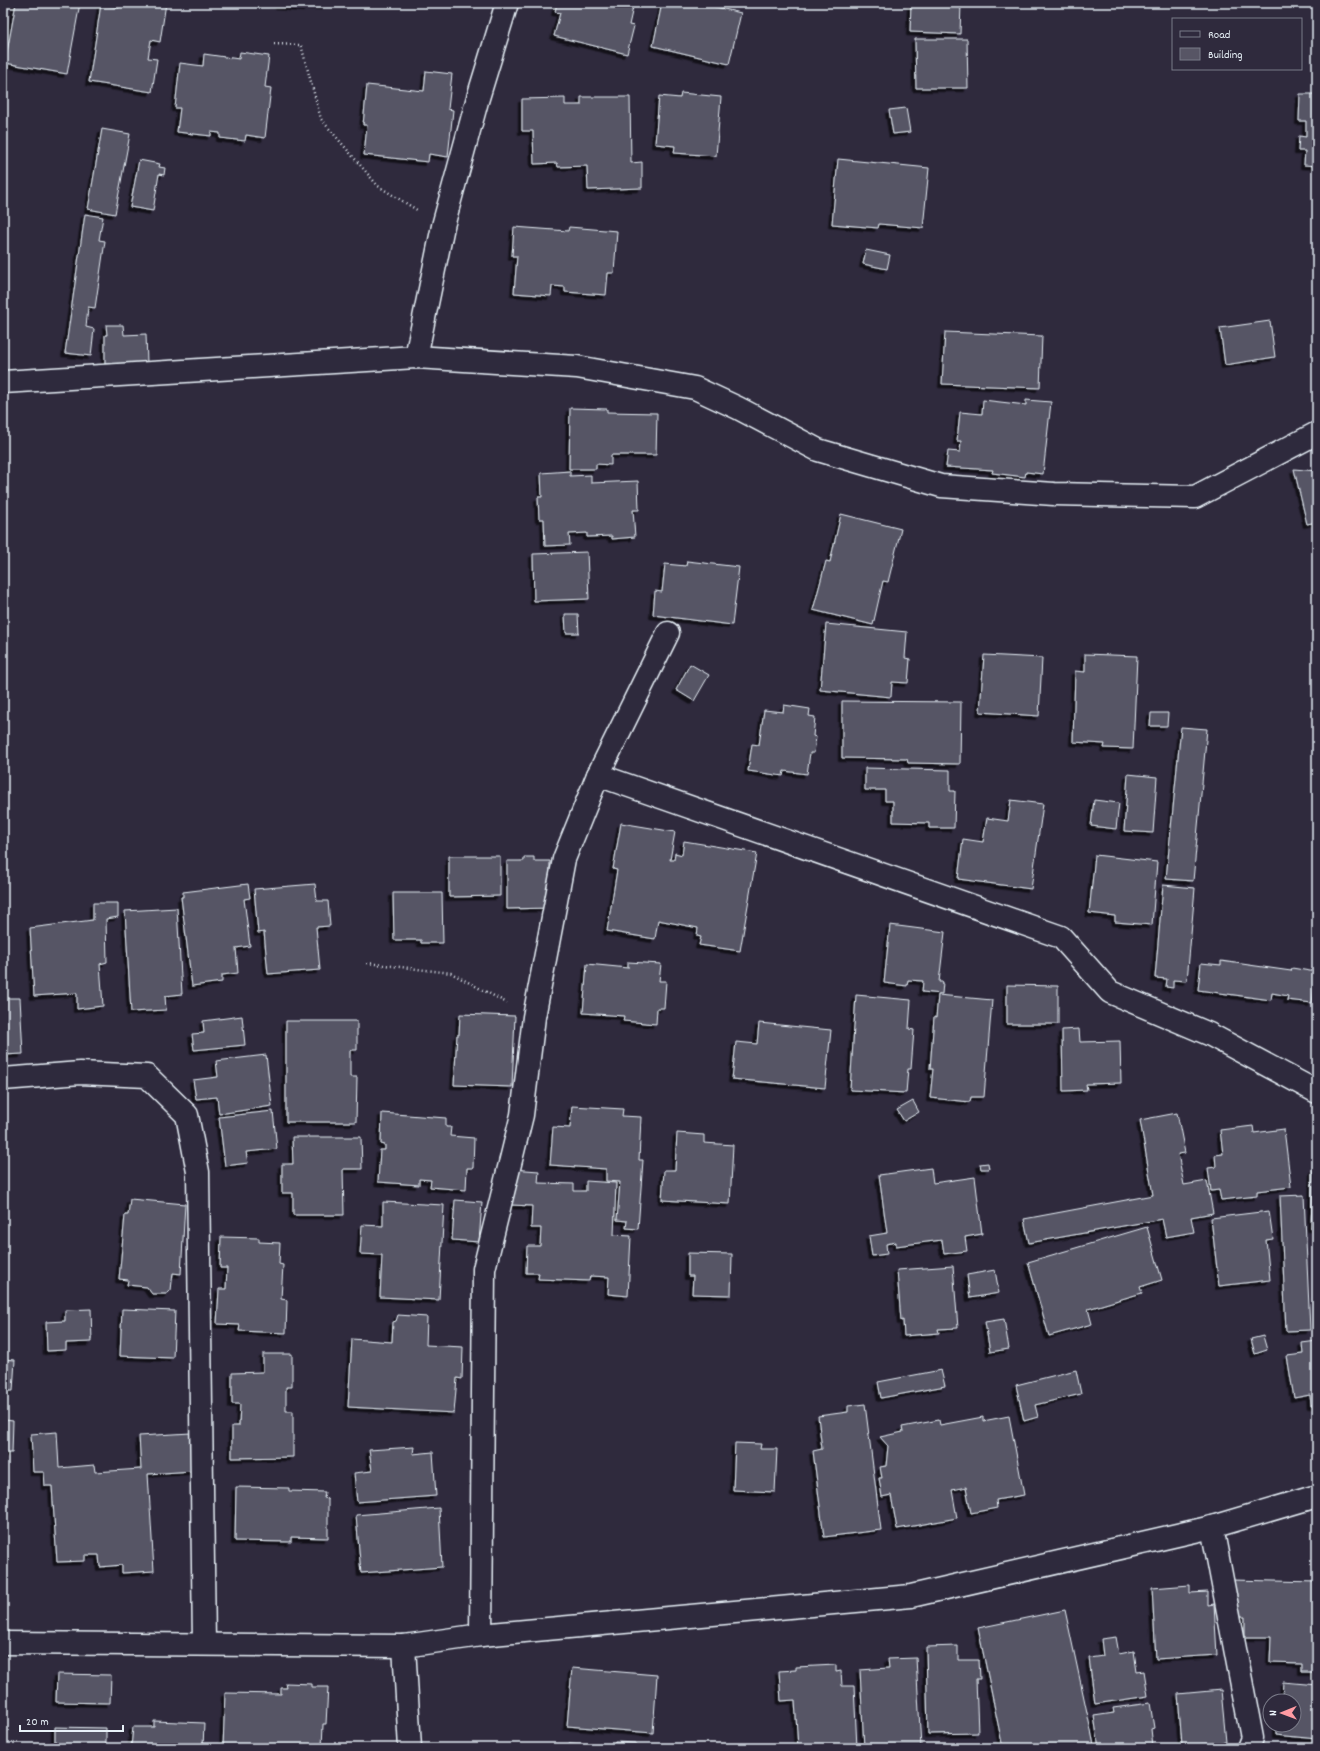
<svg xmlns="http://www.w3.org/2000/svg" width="1320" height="1751" font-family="Dekko,sans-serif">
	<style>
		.building { fill: #575565; stroke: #e8f1f8; filter: url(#shadow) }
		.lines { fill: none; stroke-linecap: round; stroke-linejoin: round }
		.street-casing { stroke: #e8f1f8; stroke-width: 25 }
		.secondary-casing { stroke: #e8f1f8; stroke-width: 25 }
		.path { stroke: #e8f1f8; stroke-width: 2.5; stroke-dasharray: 1 3; stroke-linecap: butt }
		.street { stroke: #2f2a3d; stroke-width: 22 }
		.secondary { stroke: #2f2a3d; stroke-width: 22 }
	</style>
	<defs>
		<filter id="shadow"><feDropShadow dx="-3.5" dy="3.5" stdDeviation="0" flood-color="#0009"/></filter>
	</defs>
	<rect width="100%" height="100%" fill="#2f2a3d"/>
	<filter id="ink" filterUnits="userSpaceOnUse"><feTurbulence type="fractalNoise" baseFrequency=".025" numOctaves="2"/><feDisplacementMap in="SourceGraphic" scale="8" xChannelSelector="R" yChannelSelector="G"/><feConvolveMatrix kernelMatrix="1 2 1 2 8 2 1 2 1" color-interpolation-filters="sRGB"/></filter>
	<g filter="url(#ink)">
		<!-- building -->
		<g class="building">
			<polygon points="16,3 80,3 67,74 5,63"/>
			<polygon points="120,3 166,3 160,42 151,40 148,58 157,59 152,92 89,82 101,4 119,8"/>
			<polygon points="273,3 326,3 325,6 307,5 307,8 279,6 279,4 273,4"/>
			<polygon points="557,3 634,3 629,25 634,26 627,54 554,36 560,13 555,12"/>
			<polygon points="662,3 699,3 741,13 729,64 653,46"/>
			<polygon points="911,3 961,3 960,34 910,32"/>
			<polygon points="915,39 967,39 968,88 916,88"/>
			<polygon points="240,52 269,56 265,87 271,88 265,138 246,135 245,141 220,138 220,133 211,132 211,136 177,132 180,108 175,108 180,63 203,66 204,54 239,59"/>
			<polygon points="426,71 452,74 448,109 453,110 448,157 429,154 428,162 364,155 367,125 363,125 367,85 424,91"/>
			<polygon points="681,93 721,97 716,156 674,153 675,146 655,144 659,96 680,98"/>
			<polygon points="1300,94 1317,94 1317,166 1304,165 1305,151 1298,151 1299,136 1306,137 1306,121 1299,121"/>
			<polygon points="581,97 630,97 631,163 642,162 642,188 588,190 587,166 558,167 557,163 534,164 533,131 522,131 522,99 565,98 565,105 581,105"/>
			<polygon points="906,108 910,132 893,134 889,110"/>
			<polygon points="102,129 130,134 115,214 88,209"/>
			<polygon points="838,159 929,168 923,228 879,224 878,228 832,224"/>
			<polygon points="139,160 160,164 159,167 165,168 164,175 159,174 153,211 130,207"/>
			<polygon points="85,214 103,217 99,240 105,241 95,308 88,307 86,327 94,329 91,356 65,353"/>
			<polygon points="514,227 568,231 569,227 617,231 614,273 608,273 606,295 565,292 565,287 552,286 551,296 514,293 517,256 512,256"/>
			<polygon points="866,250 890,255 887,269 863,264"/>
			<polygon points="1270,321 1275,357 1225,365 1220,328"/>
			<polygon points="106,325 123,325 124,335 146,334 147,363 105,364 105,335 107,335"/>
			<polygon points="945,332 1042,336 1040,388 942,384"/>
			<polygon points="983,400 1026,405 1026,400 1051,402 1043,474 1026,472 1025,477 992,473 993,470 946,467 948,451 960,452 961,441 957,441 960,412 982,414"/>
			<polygon points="570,408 607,409 607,412 657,413 656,455 611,455 611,465 596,464 596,469 569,469"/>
			<polygon points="1294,469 1317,471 1317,522 1307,524"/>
			<polygon points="570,471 570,476 591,475 591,483 638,481 639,510 633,510 635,537 612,539 612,536 587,537 587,533 569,534 570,545 545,546 544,519 539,519 538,497 542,497 541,473"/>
			<polygon points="841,514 901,529 888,582 883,581 873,625 813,610 826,561 830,562"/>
			<polygon points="587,552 589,599 534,601 533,554"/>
			<polygon points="687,561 739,567 732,625 653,615 655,591 662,592 665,564 686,566"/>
			<polygon points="565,614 578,614 579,633 566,633"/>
			<polygon points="826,624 907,632 905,658 910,659 908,683 892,682 891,697 820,690"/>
			<polygon points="1085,654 1137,656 1133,749 1104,748 1105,744 1073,742 1075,671 1085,672"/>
			<polygon points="984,655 1042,658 1039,716 980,712"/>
			<polygon points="690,664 709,675 694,701 676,690"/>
			<polygon points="842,701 961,702 960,764 908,763 907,759 842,758"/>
			<polygon points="784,705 810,709 809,716 815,717 813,736 816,737 814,753 810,753 807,774 784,771 783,776 748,771 752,744 759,745 764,710 783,712"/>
			<polygon points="1151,713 1168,713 1167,726 1150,726"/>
			<polygon points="1181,727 1207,729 1193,881 1166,879"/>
			<polygon points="865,768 950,770 950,791 955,791 954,828 929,828 929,823 893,822 893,801 885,801 885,790 865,790"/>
			<polygon points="1128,774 1157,777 1153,833 1124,831"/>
			<polygon points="1011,800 1043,804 1031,889 958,879 963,839 983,842 987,818 1008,821"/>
			<polygon points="1094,800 1119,803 1116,829 1091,826"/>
			<polygon points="621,823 675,832 670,860 674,860 675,853 682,855 684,841 757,853 740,951 699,945 701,937 697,936 698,928 658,920 655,939 607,931 617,870 613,869"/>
			<polygon points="1095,855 1157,862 1152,925 1115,922 1115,916 1089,913"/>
			<polygon points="449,856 500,856 500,896 449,897"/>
			<polygon points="524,857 534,857 534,861 550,861 550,908 507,909 507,861 524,861"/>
			<polygon points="248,884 250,898 244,899 250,946 236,948 238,973 222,975 222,982 192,986 181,897 183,897 183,892"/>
			<polygon points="315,884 317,901 328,901 330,926 316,927 320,970 268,974 264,932 258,933 254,889"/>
			<polygon points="1163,885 1195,888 1187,981 1173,980 1173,988 1166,987 1167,979 1155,978"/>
			<polygon points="393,893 442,893 443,943 421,943 421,940 394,940"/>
			<polygon points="93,903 118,903 118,917 106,919 107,962 100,964 103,1006 77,1009 77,993 34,996 30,928 93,920"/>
			<polygon points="177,908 182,994 165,996 166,1010 131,1012 125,911"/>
			<polygon points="890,925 945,932 939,982 943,982 942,994 922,992 923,981 908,980 907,986 884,983"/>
			<polygon points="1221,961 1291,971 1292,968 1316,972 1312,1003 1287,1000 1288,996 1272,993 1271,1000 1198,990 1201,963 1221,965"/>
			<polygon points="628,962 661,964 659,981 666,981 664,1008 657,1008 656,1024 623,1021 624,1016 583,1013 587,964 628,968"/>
			<polygon points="1007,985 1058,986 1058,1024 1007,1024"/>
			<polygon points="856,995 911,1000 909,1029 914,1030 911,1069 908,1069 906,1093 850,1090"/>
			<polygon points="938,995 992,1000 984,1097 971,1097 970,1102 930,1098 933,1069 930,1069 934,1017 936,1018"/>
			<polygon points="3,998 20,998 23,1054 3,1055"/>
			<polygon points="460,1014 515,1016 512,1087 454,1085 457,1035 459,1035"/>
			<polygon points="242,1016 245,1045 194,1050 192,1034 204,1033 203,1021"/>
			<polygon points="286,1021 357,1021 357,1050 350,1050 350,1077 357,1077 356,1122 286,1122"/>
			<polygon points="759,1023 831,1030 825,1088 732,1079 736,1042 757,1044"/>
			<polygon points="1079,1029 1080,1042 1120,1041 1121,1083 1086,1084 1087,1090 1063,1091 1062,1030"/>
			<polygon points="266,1055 272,1106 219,1114 217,1097 196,1099 193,1080 218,1077 216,1061"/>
			<polygon points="913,1101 919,1112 904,1121 897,1110"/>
			<polygon points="572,1106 623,1109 622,1116 641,1117 639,1160 643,1160 638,1229 626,1228 627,1221 617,1220 620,1182 606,1181 606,1169 550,1165 553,1127 570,1128"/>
			<polygon points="273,1111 277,1149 246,1152 248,1163 225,1166 219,1117"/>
			<polygon points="382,1113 446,1118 446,1127 451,1127 450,1136 474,1138 473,1168 467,1168 466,1190 430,1187 431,1180 419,1179 419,1185 378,1182 380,1150 385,1150 385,1145 381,1144"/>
			<polygon points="1177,1113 1185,1153 1178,1154 1184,1185 1207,1181 1213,1213 1191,1217 1194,1232 1166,1237 1162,1219 1029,1243 1024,1219 1153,1195 1140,1120"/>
			<polygon points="1253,1126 1254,1133 1284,1129 1291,1187 1257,1191 1257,1196 1221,1200 1219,1190 1211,1191 1208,1168 1216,1167 1215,1155 1223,1154 1220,1130"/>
			<polygon points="677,1133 704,1135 704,1143 733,1145 730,1204 662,1200 664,1170 675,1170"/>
			<polygon points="292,1137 361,1137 362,1169 343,1169 344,1215 293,1215 293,1193 282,1193 282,1164 293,1164"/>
			<polygon points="988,1163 989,1169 981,1169 980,1164"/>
			<polygon points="931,1168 933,1183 975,1177 982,1234 965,1237 967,1251 944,1254 942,1240 896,1246 896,1242 886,1244 887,1254 872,1256 869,1236 887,1233 879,1175"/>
			<polygon points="512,1169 539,1171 538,1183 574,1184 574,1191 586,1191 586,1181 616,1183 614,1235 631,1236 628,1296 608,1294 609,1277 590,1276 589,1281 538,1279 539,1273 526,1273 527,1246 540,1246 541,1228 531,1228 532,1206 511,1205"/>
			<polygon points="1313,1169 1317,1169 1317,1228 1311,1228"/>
			<polygon points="1304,1195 1310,1330 1286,1331 1280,1196"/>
			<polygon points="130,1199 185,1204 181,1274 173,1273 171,1290 167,1294 152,1294 147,1287 127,1285 128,1280 119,1279 125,1215 128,1215"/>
			<polygon points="455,1200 482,1202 479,1242 452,1240"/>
			<polygon points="383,1202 444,1205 439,1300 380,1297 382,1255 360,1254 362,1225 383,1226"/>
			<polygon points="1269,1211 1273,1239 1266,1240 1270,1280 1219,1286 1211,1218"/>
			<polygon points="1147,1227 1162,1280 1140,1287 1142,1293 1088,1309 1092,1324 1049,1336 1028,1262"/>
			<polygon points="221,1237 259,1238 259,1242 280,1243 279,1264 283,1265 281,1299 287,1300 286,1333 239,1331 240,1325 217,1324 219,1289 226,1289 227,1268 220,1268"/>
			<polygon points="688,1253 732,1254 731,1295 692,1294 693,1276 688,1276"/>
			<polygon points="953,1266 958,1328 938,1329 939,1333 904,1336 903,1320 901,1321 897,1270"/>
			<polygon points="995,1270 999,1293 970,1298 967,1275"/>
			<polygon points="91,1309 92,1342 66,1343 66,1350 47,1351 46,1322 65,1321 65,1310"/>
			<polygon points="122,1309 175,1311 173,1358 120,1356"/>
			<polygon points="398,1315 427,1317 426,1345 463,1347 462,1379 457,1378 454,1413 348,1407 352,1339 392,1342 393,1322 396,1321"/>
			<polygon points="1004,1319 1009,1349 990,1352 985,1322"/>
			<polygon points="1263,1336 1267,1350 1255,1354 1251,1339"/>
			<polygon points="1317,1341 1317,1405 1311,1405 1310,1395 1294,1398 1287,1356 1303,1354 1302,1343"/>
			<polygon points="263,1354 292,1354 292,1387 286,1387 286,1411 293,1411 293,1457 232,1458 232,1426 239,1426 240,1404 232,1404 232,1373 263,1372"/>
			<polygon points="3,1359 15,1360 13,1391 3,1391"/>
			<polygon points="941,1370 945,1386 881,1398 878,1382"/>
			<polygon points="1076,1370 1081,1394 1035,1405 1038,1417 1024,1421 1016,1385"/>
			<polygon points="3,1403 6,1404 5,1420 13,1421 12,1453 3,1453"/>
			<polygon points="865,1404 881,1530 824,1537 813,1451 822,1449 818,1416 848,1412 848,1406"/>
			<polygon points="1009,1416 1024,1495 996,1500 997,1508 971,1513 966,1487 952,1490 957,1518 897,1529 891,1495 882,1497 879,1478 882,1478 880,1467 886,1466 888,1446 880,1437 903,1432 902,1427 939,1420 940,1425 983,1417 983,1421"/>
			<polygon points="57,1432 59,1468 94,1465 95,1472 141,1469 139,1436 191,1433 193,1471 148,1474 154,1571 122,1573 122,1565 100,1567 99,1555 85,1555 85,1561 57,1562 52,1486 45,1486 44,1472 33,1472 31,1434"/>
			<polygon points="735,1443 761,1444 760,1449 777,1449 775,1492 733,1490"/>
			<polygon points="414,1447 413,1454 433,1452 436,1496 357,1502 354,1473 372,1471 369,1450"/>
			<polygon points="236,1487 289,1488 289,1491 325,1492 324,1498 328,1499 328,1538 291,1537 291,1542 235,1541"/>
			<polygon points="439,1508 442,1567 361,1573 356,1515"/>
			<polygon points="1231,1580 1317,1582 1317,1676 1315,1676 1315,1671 1302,1671 1302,1664 1270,1663 1271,1637 1245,1637 1245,1617 1239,1617"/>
			<polygon points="1190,1585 1190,1593 1208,1592 1208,1605 1214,1604 1217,1655 1156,1659 1152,1588"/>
			<polygon points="1065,1610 1094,1745 1080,1748 1003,1748 978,1628"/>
			<polygon points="1116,1637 1119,1654 1134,1651 1137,1672 1144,1671 1148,1696 1095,1704 1089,1658 1103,1656 1101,1639"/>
			<polygon points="958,1646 958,1660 979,1660 980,1679 976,1679 978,1733 928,1734 926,1647"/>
			<polygon points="916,1658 921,1747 864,1748 860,1670 889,1668 888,1659"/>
			<polygon points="836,1665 836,1672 841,1671 842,1686 854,1686 857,1748 798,1748 795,1700 781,1701 779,1671 796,1670 796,1667"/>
			<polygon points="572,1668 657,1675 653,1733 567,1726"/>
			<polygon points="57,1674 111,1675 110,1703 56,1702"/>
			<polygon points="1283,1682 1317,1685 1317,1739 1276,1735 1276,1725 1294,1725 1294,1701 1274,1701 1274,1696 1282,1697"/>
			<polygon points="286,1683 312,1684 312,1687 328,1687 326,1724 323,1724 322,1748 223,1748 225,1693 281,1694 281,1688 287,1688"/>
			<polygon points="1221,1690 1226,1742 1182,1746 1178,1694"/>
			<polygon points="1150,1703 1154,1728 1151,1729 1153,1747 1099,1748 1094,1716 1114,1713 1113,1708"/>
			<polygon points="154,1721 204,1723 203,1748 131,1748 133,1727 154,1727"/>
			<polygon points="55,1727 106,1728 106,1748 55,1748"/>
			<polygon points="615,1742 636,1743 635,1748 568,1748 569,1743 614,1746"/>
		</g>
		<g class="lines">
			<!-- street casing -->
			<g class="street-casing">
				<g id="street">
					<polyline points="416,357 443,226 477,101 507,3"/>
					<polyline points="3,382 416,357 577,367 695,388 738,408 818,450 941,486 1054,494 1195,497 1317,433"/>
					<polyline points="598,775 1061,937 1110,992 1209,1034 1317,1092"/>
					<polyline points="3,1079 80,1073 147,1076 187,1115 198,1172 204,1644"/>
					<polyline points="1212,1527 1252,1738 1248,1748"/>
					<polyline points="481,1635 484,1269 522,1115 534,1017 564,859 598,775 668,633"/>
					<polyline points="404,1646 410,1748"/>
				</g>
			</g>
			<!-- secondary casing -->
			<g class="secondary-casing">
				<polyline id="secondary" points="3,1643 404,1646 481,1635 911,1596 1212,1527 1317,1496"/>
			</g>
			<!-- path -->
			<g class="path">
				<polyline points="274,44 301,45 321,119 378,186 417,210"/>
				<polyline points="367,963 451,973 507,1003"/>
			</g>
			<!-- street -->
			<use href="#street" class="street"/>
			<!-- secondary -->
			<use href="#secondary" class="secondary"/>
		</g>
	</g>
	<!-- margin -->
	<rect width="1320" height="1751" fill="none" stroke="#2f2a3d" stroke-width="16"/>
	<rect x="8" y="8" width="1304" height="1735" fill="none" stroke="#e8f1f8" stroke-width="1.5" filter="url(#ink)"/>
	<!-- legend -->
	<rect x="1172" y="18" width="130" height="52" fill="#2f2a3d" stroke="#797a88"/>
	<rect x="1180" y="31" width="20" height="6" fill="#2f2a3d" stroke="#797a88"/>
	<text x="1208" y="38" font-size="12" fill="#e8f1f8">Road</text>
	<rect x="1180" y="48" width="20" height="12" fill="#575565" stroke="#797a88"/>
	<text x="1208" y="58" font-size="12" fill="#e8f1f8">Building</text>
	<!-- north arrow -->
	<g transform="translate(1282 1713) rotate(269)"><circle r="19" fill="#2f2a3d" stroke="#797a88"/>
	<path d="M0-3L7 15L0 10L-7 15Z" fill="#ff9aa2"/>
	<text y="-6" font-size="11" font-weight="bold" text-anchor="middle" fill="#e8f1f8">N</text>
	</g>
	<!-- scale -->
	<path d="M20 1725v6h103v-6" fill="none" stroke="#e8f1f8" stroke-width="2"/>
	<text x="26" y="1725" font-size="12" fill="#e8f1f8" stroke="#2f2a3d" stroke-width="3" paint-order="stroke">20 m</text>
</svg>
